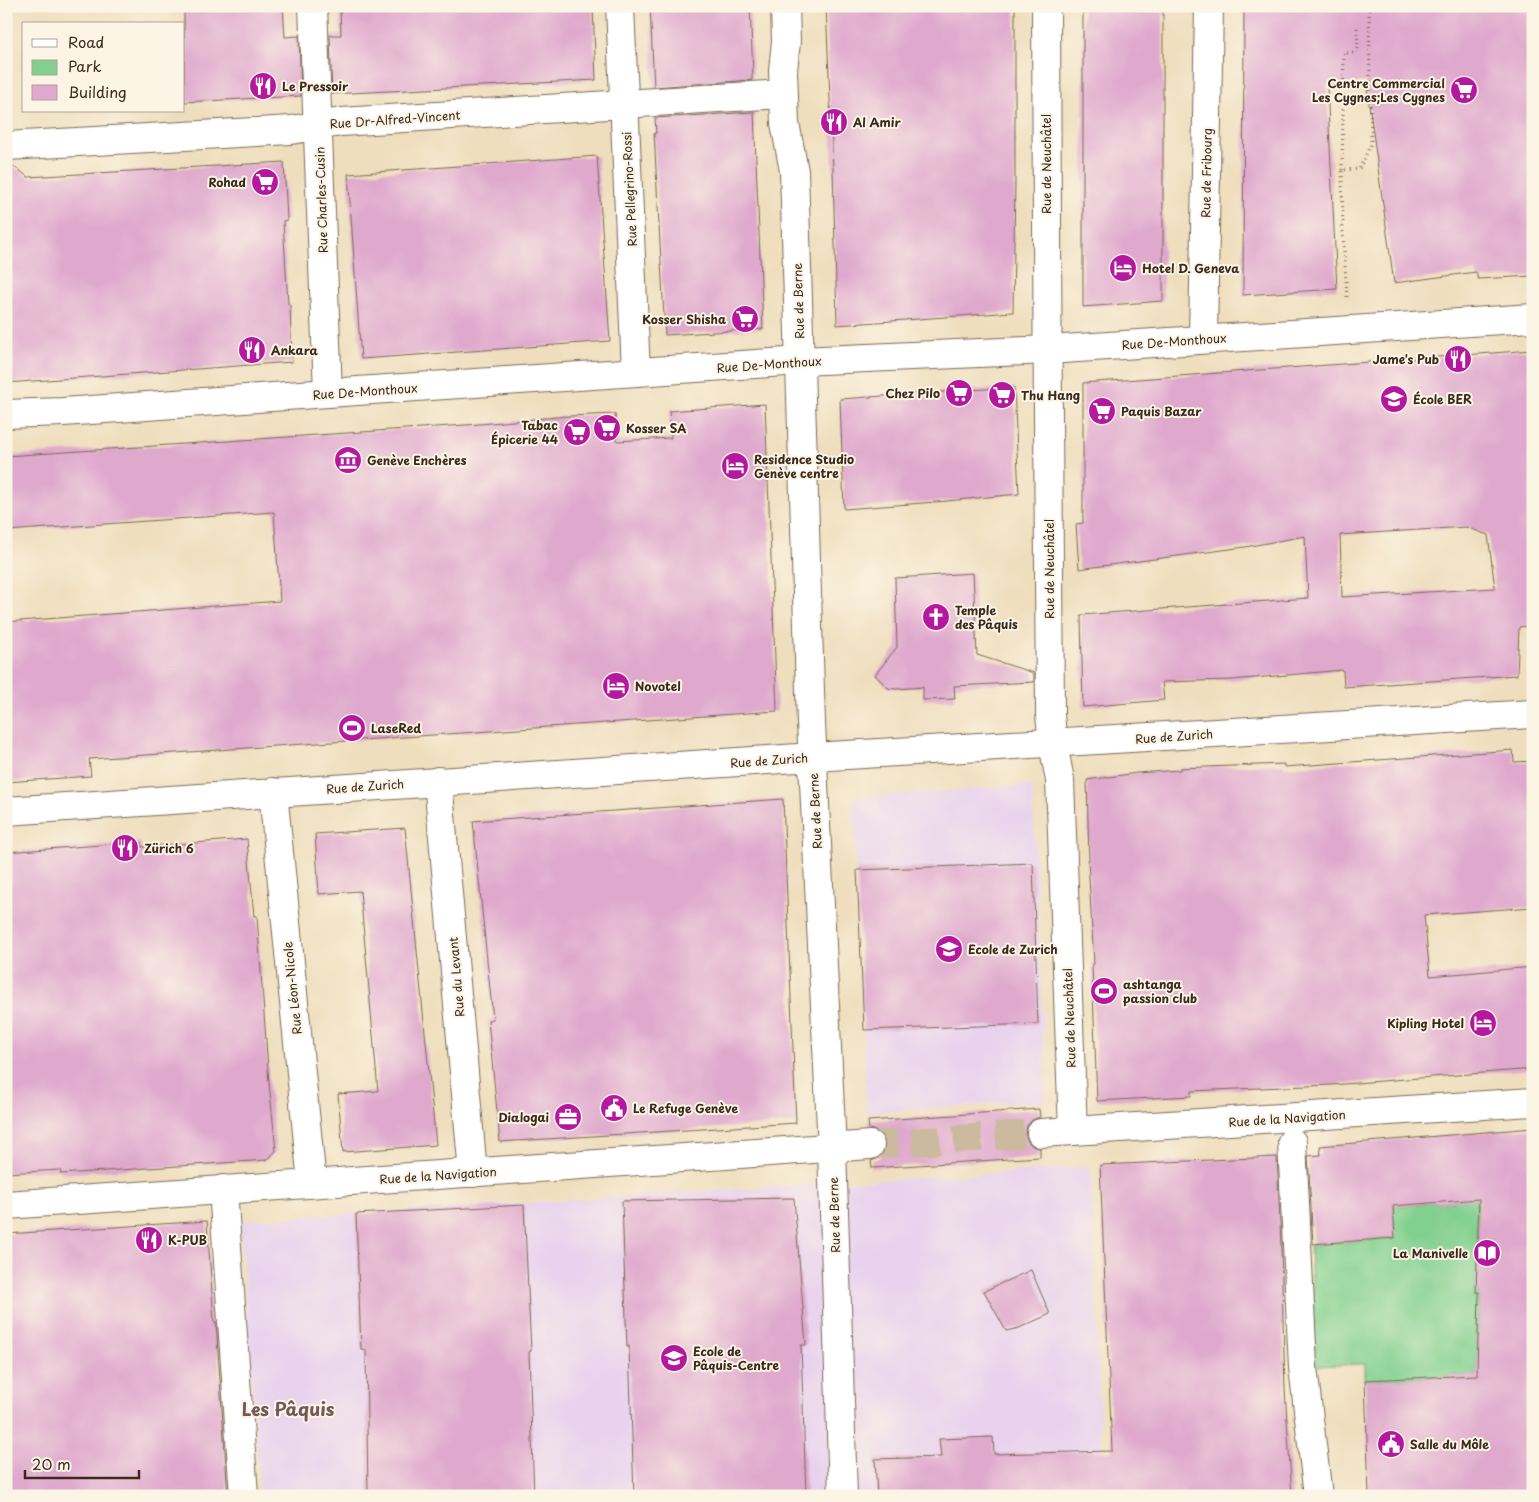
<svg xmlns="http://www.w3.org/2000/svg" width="1539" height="1502" font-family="'Playpen Sans',sans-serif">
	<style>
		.built { fill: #e8d2ee }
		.green { fill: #82d08f; stroke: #5e7d56 }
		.building { fill: #dfa8cd; fill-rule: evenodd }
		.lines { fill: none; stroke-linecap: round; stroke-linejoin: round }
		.minor-tunnel { stroke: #cbba9d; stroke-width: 28; stroke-dasharray: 28 14; stroke-linecap: butt }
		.minor-casing { stroke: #7a6956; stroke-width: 30 }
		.path { stroke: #7a6956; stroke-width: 3; stroke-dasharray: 1 4; stroke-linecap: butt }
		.minor { stroke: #fff; stroke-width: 28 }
		.labels { text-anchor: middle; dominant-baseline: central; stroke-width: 4; stroke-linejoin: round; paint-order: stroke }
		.poi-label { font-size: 12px; font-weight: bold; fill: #3b2a1e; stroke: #fcf5e5; text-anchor: start }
		.street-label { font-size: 12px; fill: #3b2a1e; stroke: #fcf5e5 }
		.district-label { font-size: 18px; font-weight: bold; fill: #74565b; stroke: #fcf5e5 }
	</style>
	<rect width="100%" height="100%" fill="#fcf5e5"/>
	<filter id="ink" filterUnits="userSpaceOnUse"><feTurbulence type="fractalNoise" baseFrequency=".02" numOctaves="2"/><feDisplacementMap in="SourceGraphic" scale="10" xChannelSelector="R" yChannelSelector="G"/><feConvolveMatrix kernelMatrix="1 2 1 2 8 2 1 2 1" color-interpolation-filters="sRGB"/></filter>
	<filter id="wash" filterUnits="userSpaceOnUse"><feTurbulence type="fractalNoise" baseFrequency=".0096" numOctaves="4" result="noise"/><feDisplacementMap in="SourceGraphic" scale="20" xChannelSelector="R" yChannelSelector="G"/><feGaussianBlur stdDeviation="1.12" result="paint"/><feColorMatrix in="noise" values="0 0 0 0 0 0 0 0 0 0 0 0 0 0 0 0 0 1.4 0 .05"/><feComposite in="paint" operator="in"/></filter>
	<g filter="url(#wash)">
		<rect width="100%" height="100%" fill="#efdebd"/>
		<!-- built -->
		<g class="built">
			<polygon points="1032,785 1046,1100 867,1113 853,798"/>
			<polygon points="1091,1167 1103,1496 260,1496 240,1221"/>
		</g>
		<!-- green -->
		<polygon class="green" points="1477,1199 1478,1229 1476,1292 1479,1292 1477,1375 1365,1380 1365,1364 1316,1366 1310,1245 1395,1238 1393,1206"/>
		<g id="blocks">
			<!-- building -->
			<g class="building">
				<polygon points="184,6 283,6 285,37 299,36 301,96 184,102"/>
				<polygon points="340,6 593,6 596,80 332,94 330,35 341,35"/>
				<polygon points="650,6 750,6 753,74 752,74 752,80 654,87"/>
				<polygon points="826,6 1015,6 1015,182 1013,312 837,325 833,169"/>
				<polygon points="1083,6 1163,6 1163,301 1083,307"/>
				<polygon points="1244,6 1533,6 1533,276 1478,279 1476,272 1394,283 1366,82 1327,85 1337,289 1243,295"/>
				<polygon points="754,112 763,329 665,335 654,133 656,133 655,118"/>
				<polygon points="597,156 610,341 361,359 348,174"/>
				<polygon points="6,162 8,162 28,177 284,162 287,220 283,221 288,304 290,305 292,362 6,383"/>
				<path d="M1533,350V626L1519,627L1517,675L1344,687L1343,670L1232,680L1162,682L1164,700L1083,707L1081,615L1308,598L1305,536L1245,547L1079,569L1076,524L1083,523V383ZM1466,527L1488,535L1495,588L1342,597L1340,535Z"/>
				<polygon points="1014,387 1019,494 936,502 844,509 840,399"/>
				<polygon points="765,404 777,711 89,759 91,776 6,782 6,622 280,601 274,512 6,531 6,456 480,424 568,416 615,414 617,441 671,438 669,411"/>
				<polygon points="973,573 977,655 1034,673 1034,682 954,686 955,699 923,700 923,687 896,689 888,688 875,675 897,647 895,578"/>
				<polygon points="1513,750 1514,762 1533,761 1533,907 1424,915 1430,976 1533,967 1533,1069 1331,1085 1191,1091 1191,1096 1097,1101 1092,964 1094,964 1088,860 1089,860 1087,780 1137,773 1180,770 1180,768 1284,764 1284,767"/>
				<polygon points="783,799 796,1123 500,1142 488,1020 493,1019 473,821"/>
				<polygon points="405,828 436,1145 343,1152 338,1094 378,1091 369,990 360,891 319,894 315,834"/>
				<polygon points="247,839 254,916 257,916 269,1083 276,1151 267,1160 61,1174 60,1170 6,1173 6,852 141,842 141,847"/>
				<polygon points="1033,863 1038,1024 864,1030 857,870"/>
				<polygon points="1039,1109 1040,1117 1032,1120 1027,1126 1025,1134 1028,1142 1034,1147 1040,1148 1040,1157 872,1168 871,1161 879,1158 884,1152 886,1144 883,1136 876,1131 869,1129 868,1121"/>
				<polygon points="1533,1128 1533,1496 1369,1496 1365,1380 1477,1375 1479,1292 1476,1292 1479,1199 1393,1206 1395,1238 1313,1244 1308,1156 1321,1155 1320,1146"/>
				<polygon points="1277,1157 1281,1246 1285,1390 1292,1496 877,1496 875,1459 941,1457 939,1439 993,1437 994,1454 1112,1451 1100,1165"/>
				<polygon points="794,1198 806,1345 801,1345 806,1496 634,1496 629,1346 627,1347 622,1201"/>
				<polygon points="524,1205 531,1351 529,1352 534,1496 368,1496 366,1350 361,1349 356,1214"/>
				<polygon points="207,1221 214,1322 216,1322 228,1496 6,1496 6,1234"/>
				<polygon points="1031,1270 1050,1314 1019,1328 1006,1331 984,1291"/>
			</g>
		</g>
	</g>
	<g filter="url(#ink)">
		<use href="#blocks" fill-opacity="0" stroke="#7a6956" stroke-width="1"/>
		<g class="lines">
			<!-- minor-tunnel -->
			<polyline class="minor-tunnel" points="870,1145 1041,1133"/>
			<!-- minor casing -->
			<g class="minor-casing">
				<g id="minor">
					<polyline points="313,6 328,393"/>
					<polyline points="620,6 636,372"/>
					<polyline points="785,6 786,41 783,71 785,123 794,171 811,723 832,1148 843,1496"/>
					<path d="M1046,6C1046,242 1049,479 1050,715L1053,744L1060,780L1073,1131"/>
					<polyline points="6,146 291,130 341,122 783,94"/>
					<polyline points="1203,339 1209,6"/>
					<polyline points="6,414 63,412 328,393 800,361 1048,350 1533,318"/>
					<polyline points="438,781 473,1173"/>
					<polyline points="273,792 312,1183"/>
					<polyline points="6,811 813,757 1533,714"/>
					<polyline points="1041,1133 1533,1102"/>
					<polyline points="1292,1142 1303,1367 1318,1496"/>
					<polyline points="223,1189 244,1496"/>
					<polyline points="6,1205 870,1145"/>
				</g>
			</g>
			<!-- path -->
			<g class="path">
				<polyline points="1342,170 1344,53 1358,53 1357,26"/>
				<polyline points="1347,297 1343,234 1342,170 1359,169 1371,144 1369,6"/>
			</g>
			<!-- minor -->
			<use href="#minor" class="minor"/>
		</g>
	</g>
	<!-- icons -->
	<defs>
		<g id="restaurant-disc" transform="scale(1.4375)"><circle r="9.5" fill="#b5179e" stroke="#fcf5e5"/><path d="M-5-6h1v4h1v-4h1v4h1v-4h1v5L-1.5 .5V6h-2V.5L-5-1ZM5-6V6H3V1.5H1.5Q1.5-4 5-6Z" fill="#fff"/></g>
		<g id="supermarket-disc" transform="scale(1.4375)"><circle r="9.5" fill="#b5179e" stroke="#fcf5e5"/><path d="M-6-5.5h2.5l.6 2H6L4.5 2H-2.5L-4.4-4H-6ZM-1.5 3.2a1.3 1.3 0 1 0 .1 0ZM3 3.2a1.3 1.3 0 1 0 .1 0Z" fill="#fff"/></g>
		<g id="hotel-disc" transform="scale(1.4375)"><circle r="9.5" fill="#b5179e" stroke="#fcf5e5"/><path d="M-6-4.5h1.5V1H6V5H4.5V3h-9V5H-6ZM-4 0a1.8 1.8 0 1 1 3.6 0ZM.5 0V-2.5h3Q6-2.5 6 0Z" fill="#fff"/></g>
		<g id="school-disc" transform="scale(1.4375)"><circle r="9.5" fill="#b5179e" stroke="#fcf5e5"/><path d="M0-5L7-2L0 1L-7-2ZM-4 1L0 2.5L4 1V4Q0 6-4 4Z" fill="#fff"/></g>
		<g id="museum-disc" transform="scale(1.4375)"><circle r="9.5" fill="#b5179e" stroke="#fcf5e5"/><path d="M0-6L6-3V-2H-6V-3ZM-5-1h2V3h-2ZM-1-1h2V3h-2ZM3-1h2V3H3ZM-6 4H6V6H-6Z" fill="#fff"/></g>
		<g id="church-disc" transform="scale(1.4375)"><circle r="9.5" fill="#b5179e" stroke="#fcf5e5"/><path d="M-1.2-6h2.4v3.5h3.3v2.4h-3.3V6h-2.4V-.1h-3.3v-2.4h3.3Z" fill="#fff"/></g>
		<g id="stadium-disc" transform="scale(1.4375)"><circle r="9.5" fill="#b5179e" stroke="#fcf5e5"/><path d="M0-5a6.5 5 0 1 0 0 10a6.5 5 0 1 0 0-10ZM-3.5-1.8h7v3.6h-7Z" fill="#fff"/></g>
		<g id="civic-disc" transform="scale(1.4375)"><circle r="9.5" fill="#b5179e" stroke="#fcf5e5"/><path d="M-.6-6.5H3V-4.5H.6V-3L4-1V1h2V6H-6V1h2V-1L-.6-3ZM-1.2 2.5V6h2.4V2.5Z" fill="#fff"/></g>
		<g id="office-disc" transform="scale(1.4375)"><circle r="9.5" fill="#b5179e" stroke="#fcf5e5"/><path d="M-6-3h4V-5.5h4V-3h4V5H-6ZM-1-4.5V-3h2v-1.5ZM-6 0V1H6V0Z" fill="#fff"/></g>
		<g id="library-disc" transform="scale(1.4375)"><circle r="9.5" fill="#b5179e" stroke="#fcf5e5"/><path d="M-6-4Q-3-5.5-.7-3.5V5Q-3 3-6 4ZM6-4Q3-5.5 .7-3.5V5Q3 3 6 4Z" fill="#fff"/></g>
	</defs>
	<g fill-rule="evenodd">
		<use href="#restaurant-disc" x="263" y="86"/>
		<use href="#supermarket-disc" x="1464" y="90"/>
		<use href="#restaurant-disc" x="834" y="122"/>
		<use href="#supermarket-disc" x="265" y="182"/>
		<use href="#hotel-disc" x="1123" y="268"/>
		<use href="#supermarket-disc" x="745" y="319"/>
		<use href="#restaurant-disc" x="252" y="350"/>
		<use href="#restaurant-disc" x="1458" y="359"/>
		<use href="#supermarket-disc" x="959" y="393"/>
		<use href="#supermarket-disc" x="1002" y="395"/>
		<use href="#school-disc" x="1394" y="399"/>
		<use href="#supermarket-disc" x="1102" y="411"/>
		<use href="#supermarket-disc" x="607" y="428"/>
		<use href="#supermarket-disc" x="577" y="432"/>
		<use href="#museum-disc" x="348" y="460"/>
		<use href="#hotel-disc" x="735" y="466"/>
		<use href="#church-disc" x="936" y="617"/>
		<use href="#hotel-disc" x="616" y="686"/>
		<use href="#stadium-disc" x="352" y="728"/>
		<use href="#restaurant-disc" x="125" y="848"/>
		<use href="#school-disc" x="949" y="949"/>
		<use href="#stadium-disc" x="1104" y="991"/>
		<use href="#hotel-disc" x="1483" y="1023"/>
		<use href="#civic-disc" x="614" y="1108"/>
		<use href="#office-disc" x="568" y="1117"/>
		<use href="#restaurant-disc" x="149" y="1240"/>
		<use href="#library-disc" x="1487" y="1253"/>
		<use href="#school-disc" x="674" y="1358"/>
		<use href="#civic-disc" x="1391" y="1444"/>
	</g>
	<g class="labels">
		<!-- poi labels -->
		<g class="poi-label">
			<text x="1445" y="83" text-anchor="end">Centre Commercial<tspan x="1445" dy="14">Les Cygnes;Les Cygnes</tspan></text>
			<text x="282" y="86">Le Pressoir</text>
			<text x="853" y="122">Al Amir</text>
			<text x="246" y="182" text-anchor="end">Rohad</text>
			<text x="1142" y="268">Hotel D. Geneva</text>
			<text x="726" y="319" text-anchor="end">Kosser Shisha</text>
			<text x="271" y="350">Ankara</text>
			<text x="1439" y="359" text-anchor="end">Jame's Pub</text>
			<text x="940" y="393" text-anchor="end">Chez Pilo</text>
			<text x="1021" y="395">Thu Hang</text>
			<text x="1413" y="399">École BER</text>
			<text x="1121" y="411">Paquis Bazar</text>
			<text x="558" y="425" text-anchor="end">Tabac<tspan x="558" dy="14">Épicerie 44</tspan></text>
			<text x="626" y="428">Kosser SA</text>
			<text x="754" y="459">Residence Studio<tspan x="754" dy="14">Genève centre</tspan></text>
			<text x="367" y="460">Genève Enchères</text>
			<text x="955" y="610">Temple<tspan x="955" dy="14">des Pâquis</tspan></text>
			<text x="635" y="686">Novotel</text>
			<text x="371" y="728">LaseRed</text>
			<text x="144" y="848">Zürich 6</text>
			<text x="968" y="949">Ecole de Zurich</text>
			<text x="1123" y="984">ashtanga<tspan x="1123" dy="14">passion club</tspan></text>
			<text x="1464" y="1023" text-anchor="end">Kipling Hotel</text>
			<text x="633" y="1108">Le Refuge Genève</text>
			<text x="549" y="1117" text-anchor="end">Dialogai</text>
			<text x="168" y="1240">K-PUB</text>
			<text x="1468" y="1253" text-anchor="end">La Manivelle</text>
			<text x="693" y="1351">Ecole de<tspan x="693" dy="14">Pâquis-Centre</tspan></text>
			<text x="1410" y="1444">Salle du Môle</text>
		</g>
		<!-- street labels -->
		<g class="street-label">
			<text transform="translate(395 119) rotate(-4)">Rue Dr-Alfred-Vincent</text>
			<text transform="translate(1046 164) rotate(-90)">Rue de Neuchâtel</text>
			<text transform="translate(1206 173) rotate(-89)">Rue de Fribourg</text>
			<text transform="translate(629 189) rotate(-93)">Rue Pellegrino-Rossi</text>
			<text transform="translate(321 200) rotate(-92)">Rue Charles-Cusin</text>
			<text transform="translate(798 301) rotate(-92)">Rue de Berne</text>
			<text transform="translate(1174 341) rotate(-4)">Rue De-Monthoux</text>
			<text transform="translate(769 364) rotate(-4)">Rue De-Monthoux</text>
			<text transform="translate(365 391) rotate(-4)">Rue De-Monthoux</text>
			<text transform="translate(1049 569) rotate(-90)">Rue de Neuchâtel</text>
			<text transform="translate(1174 736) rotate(-4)">Rue de Zurich</text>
			<text transform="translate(769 760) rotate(-4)">Rue de Zurich</text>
			<text transform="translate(365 786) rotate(-4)">Rue de Zurich</text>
			<text transform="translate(815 811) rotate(-93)">Rue de Berne</text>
			<text transform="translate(456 977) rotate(-95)">Rue du Levant</text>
			<text transform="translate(292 988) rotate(-96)">Rue Léon-Nicole</text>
			<text transform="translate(1069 1018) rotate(-92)">Rue de Neuchâtel</text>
			<text transform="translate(1287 1118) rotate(-4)">Rue de la Navigation</text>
			<text transform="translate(438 1175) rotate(-4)">Rue de la Navigation</text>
			<text transform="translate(834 1215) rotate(-92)">Rue de Berne</text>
		</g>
		<!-- district labels -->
		<g class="district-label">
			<text x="288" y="1408">Les Pâquis</text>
		</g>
	</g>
	<!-- margin -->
	<rect width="1539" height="1502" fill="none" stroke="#fcf5e5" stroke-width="25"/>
	<!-- legend -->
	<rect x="22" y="22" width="162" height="90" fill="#fcf5e5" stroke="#afa495"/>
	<rect x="32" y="39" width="25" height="8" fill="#ffffff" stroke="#afa495"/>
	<text x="68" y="48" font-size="15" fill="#3b2a1e">Road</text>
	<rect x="32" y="60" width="25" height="15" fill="#82d08f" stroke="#afa495"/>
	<text x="68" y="72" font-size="15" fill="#3b2a1e">Park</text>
	<rect x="32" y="85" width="25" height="15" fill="#dfa8cd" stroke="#afa495"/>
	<text x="68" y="98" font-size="15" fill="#3b2a1e">Building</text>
	<!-- scale -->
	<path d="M25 1470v8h114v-8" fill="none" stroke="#3b2a1e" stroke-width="2.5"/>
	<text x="32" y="1470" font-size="15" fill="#3b2a1e" stroke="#fcf5e5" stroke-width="4" paint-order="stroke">20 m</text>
</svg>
